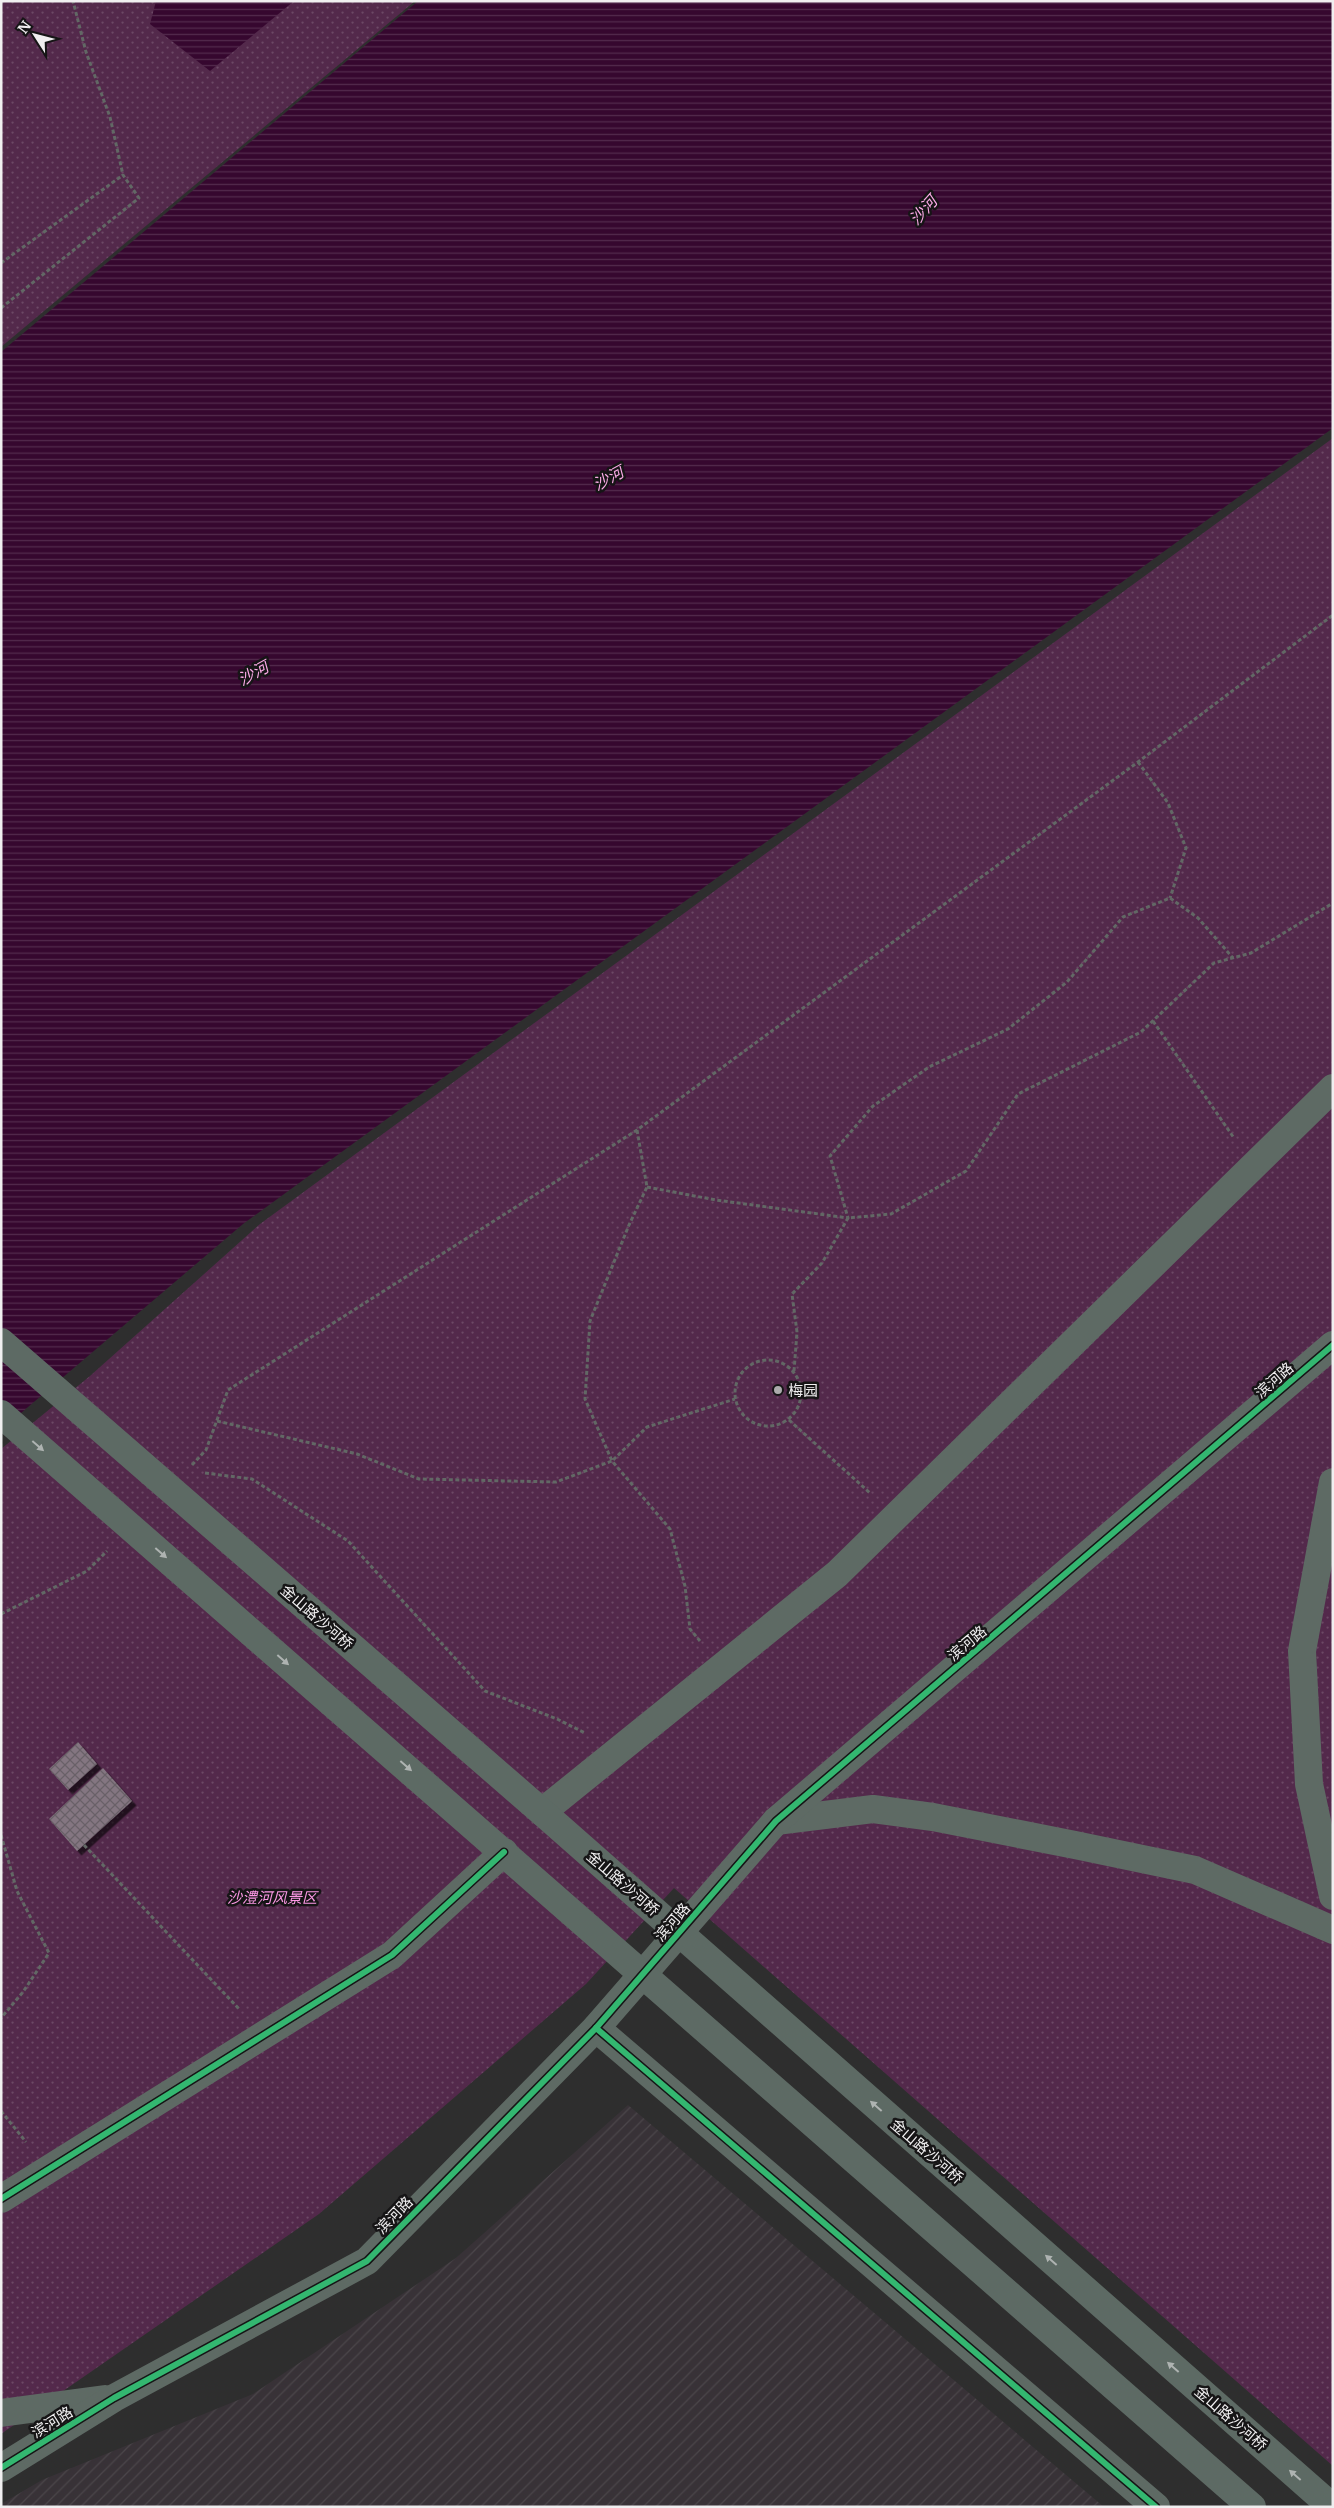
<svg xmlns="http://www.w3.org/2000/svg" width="1334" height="2508" font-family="Merriweather,'Noto Sans SC',serif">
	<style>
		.industrial { fill: url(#industrial-furrows) }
		.park { fill: url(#park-dots) }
		.water { fill: url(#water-rules) }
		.building { fill: url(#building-cross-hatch); filter: url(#shadow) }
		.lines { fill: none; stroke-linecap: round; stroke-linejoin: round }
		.path { stroke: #626865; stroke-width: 3; stroke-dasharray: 4 2.5; stroke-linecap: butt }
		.minor { stroke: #5e6a64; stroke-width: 28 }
		.major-bridge { stroke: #5d6a64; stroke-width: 28 }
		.cycleway-casing { stroke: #161516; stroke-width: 9 }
		.cycleway { stroke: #33b770; stroke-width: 6 }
		.oneway { fill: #aeb3b1 }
		.poi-dot { fill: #acabac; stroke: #161516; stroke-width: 2 }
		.labels { text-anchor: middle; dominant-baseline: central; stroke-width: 5; stroke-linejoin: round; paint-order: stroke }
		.street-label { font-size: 15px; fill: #f0eff0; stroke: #161516 }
		.poi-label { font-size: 15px; fill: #f0eff0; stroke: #161516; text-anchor: start }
		.park-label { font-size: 15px; font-style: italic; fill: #fc98e5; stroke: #161516 }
		.water-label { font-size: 16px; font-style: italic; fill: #fbaae7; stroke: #161516 }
	</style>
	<defs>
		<pattern id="industrial-furrows" width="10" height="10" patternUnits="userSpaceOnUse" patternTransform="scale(1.25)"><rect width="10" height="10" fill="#383237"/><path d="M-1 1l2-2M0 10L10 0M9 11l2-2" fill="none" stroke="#4b464a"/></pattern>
		<pattern id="park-dots" width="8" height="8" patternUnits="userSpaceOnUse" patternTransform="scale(1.25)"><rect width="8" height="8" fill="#53294b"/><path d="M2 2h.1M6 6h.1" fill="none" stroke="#6c4865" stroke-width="1.8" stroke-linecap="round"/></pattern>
		<pattern id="water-rules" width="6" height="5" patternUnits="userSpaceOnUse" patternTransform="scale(1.25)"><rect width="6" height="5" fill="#36072f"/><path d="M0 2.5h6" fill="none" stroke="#532b4d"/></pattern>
		<pattern id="building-cross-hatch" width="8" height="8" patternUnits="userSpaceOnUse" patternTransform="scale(1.25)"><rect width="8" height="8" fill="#847681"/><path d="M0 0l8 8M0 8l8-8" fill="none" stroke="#696167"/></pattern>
		<filter id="shadow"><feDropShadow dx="4.5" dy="4.5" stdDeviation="0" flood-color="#0009"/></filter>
	</defs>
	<rect width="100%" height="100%" fill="#2e2e2e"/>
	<!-- industrial -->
	<polygon class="industrial" points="628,2105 1104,2507 1,2507 1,2504 42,2480 253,2394 456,2258"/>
	<!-- park -->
	<g class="park">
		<polygon points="1,1 415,1 1,347"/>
		<polygon points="1333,438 1333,2466 674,1888 586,1984 319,2214 1,2434 1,1449 90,1376 260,1224"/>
	</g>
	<!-- water -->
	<g class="water">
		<polygon points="156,1 294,1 210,71 150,24"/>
		<polygon points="418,1 1333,1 1333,428 243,1224 1,1430 1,352"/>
	</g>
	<!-- building -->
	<g class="building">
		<polygon points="78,1742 97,1764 68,1790 49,1769"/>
		<polygon points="103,1768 132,1801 77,1851 49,1819"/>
	</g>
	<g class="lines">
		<!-- path -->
		<g class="path">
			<polyline points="1,263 123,175"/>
			<polyline points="1,308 139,198 123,175 110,117 86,52 73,1"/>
			<polyline points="1138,762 1168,803 1186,848 1170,898"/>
			<polyline points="1153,1021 1234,1138"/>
			<polyline points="637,1130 647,1187 629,1225 590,1321 585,1399 612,1461 647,1427 735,1399"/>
			<polyline points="647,1187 716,1200 848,1218 830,1156 873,1106 929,1067 1008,1029 1067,982 1123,917 1170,898 1198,918 1233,958"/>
			<circle cx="768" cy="1393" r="33"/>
			<polyline points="794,1371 797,1332 792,1294 822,1263 848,1218 891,1214 966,1171 1018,1094 1141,1032 1214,963 1251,953 1333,903"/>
			<polyline points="789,1420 870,1493"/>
			<polyline points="217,1421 357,1454 419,1479 556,1482 612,1461 670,1529 685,1586 690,1629 700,1641"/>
			<polyline points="192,1465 206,1450 228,1390 637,1130 1138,762 1333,615"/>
			<polyline points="205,1473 252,1479 348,1541 485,1691 557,1719 585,1733"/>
			<polyline points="1,1614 87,1571 107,1551"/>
			<polyline points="1,1835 17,1891 49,1953 23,1992 1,2018"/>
			<polyline points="84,1845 240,2010"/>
			<polyline points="1,2111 26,2142"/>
		</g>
		<!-- minor -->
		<g class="minor">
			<polyline points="1333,1482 1302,1651 1309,1784 1333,1896"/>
			<polyline points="542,1812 837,1574 1333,1088"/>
			<polyline points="776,1821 873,1809 933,1817 1075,1845 1195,1870 1333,1930"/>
			<polyline points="596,2028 1156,2507"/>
			<polyline points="1,2199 392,1955 504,1852"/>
			<polyline points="1,2413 105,2399"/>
			<polyline points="1,2468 114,2398 367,2261 596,2028 776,1821 1333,1345"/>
		</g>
		<!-- major-bridge -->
		<g class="major-bridge">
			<polyline points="1,1342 542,1812 1332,2507"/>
			<polyline points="1,1414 1252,2507"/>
		</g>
		<!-- cycleway casing -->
		<g class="cycleway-casing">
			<g id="cycleway">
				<polyline points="596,2028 1156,2507"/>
				<polyline points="1,2199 392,1955 504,1852"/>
				<polyline points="1,2468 114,2398 367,2261 596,2028 776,1821 1333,1345"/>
			</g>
		</g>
		<!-- cycleway -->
		<use href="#cycleway" class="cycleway"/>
	</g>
	<!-- one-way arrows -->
	<defs><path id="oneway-solid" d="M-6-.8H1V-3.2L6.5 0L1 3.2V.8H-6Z" transform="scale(1.25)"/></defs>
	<g class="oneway">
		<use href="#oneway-solid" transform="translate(38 1446) rotate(41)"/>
		<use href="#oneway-solid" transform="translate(161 1553) rotate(41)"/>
		<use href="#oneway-solid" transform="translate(283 1660) rotate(41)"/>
		<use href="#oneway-solid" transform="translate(406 1766) rotate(41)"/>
		<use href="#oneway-solid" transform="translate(876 2106) rotate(-139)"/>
		<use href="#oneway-solid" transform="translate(1051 2260) rotate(-139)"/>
		<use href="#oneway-solid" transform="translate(1173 2367) rotate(-139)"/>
		<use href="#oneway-solid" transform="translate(1295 2475) rotate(-139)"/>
	</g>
	<!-- markers -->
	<circle class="poi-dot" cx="778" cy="1390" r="5"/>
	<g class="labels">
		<!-- street labels -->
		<g class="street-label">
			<text transform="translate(1274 1380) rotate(-41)">滨河路</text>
			<text transform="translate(317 1617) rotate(41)">金山路沙河桥</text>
			<text transform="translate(967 1643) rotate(-40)">滨河路</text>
			<text transform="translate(623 1883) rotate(41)">金山路沙河桥</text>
			<text transform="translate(672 1922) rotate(-49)">滨河路</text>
			<text transform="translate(927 2151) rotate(41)">金山路沙河桥</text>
			<text transform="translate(394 2215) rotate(-46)">滨河路</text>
			<text transform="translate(1231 2418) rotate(41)">金山路沙河桥</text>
			<text transform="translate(52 2422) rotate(-32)">滨河路</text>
		</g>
		<!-- poi labels -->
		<g class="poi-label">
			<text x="788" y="1390">梅园</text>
		</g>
		<!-- park labels -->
		<g class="park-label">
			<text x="272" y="1897">沙澧河风景区</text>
		</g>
		<!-- water labels -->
		<g class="water-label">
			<text transform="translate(923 210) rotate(-48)">沙河</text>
			<text transform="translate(608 478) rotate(-29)">沙河</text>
			<text transform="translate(253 673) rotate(-29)">沙河</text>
		</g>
	</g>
	<!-- border -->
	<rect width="1334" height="2508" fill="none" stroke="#f0eff0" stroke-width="5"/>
	<!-- north arrow -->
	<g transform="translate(35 35) rotate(306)" stroke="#161516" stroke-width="4" paint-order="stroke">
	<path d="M0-4L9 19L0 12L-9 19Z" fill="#f0eff0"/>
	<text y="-8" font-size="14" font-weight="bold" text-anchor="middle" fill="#f0eff0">N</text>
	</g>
</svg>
